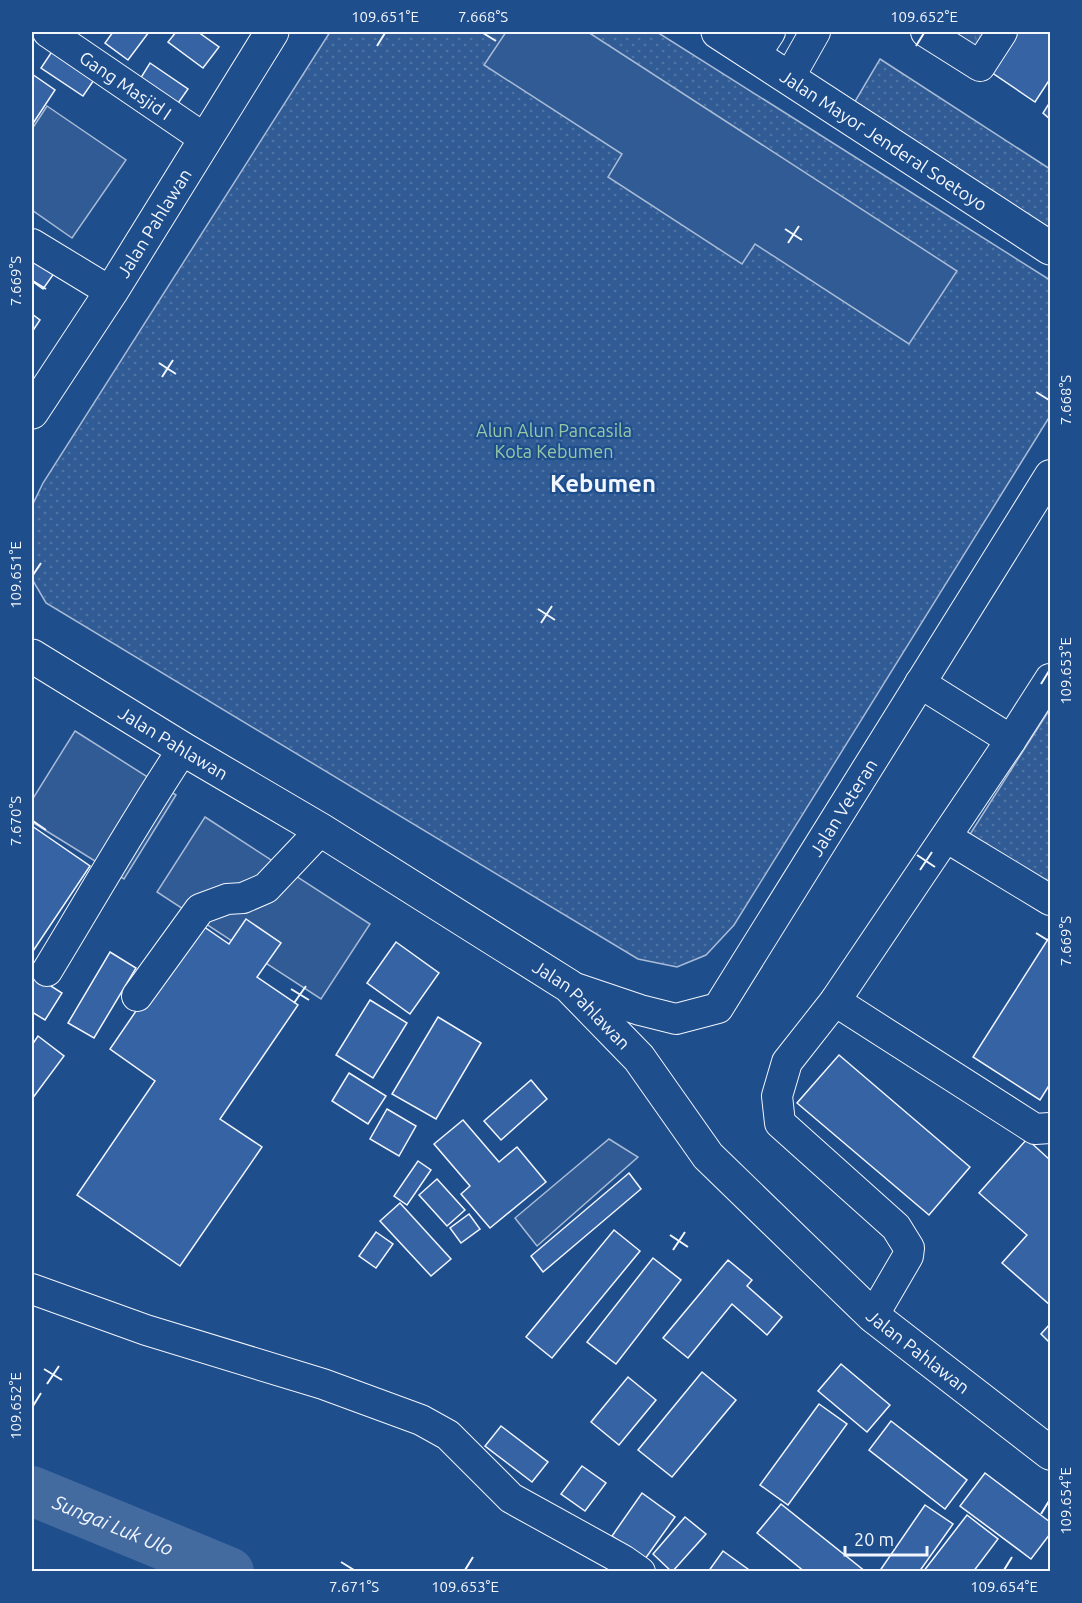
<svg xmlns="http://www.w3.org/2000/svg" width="1082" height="1603" font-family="Ubuntu,sans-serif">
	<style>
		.grass { fill: url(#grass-tufts); stroke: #a8bbd7; stroke-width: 1.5 }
		.park { fill: url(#park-dots); stroke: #a8bbd7; stroke-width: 1.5 }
		.built { fill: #305b95; stroke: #a8bbd7; stroke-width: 1.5 }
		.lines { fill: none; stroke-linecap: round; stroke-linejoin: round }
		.river { stroke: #446ba0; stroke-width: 50 }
		.building { fill: #3563a3; stroke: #f2f6ff; stroke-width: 1.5 }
		.minor-casing { stroke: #f2f6ff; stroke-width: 32 }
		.major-casing { stroke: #f2f6ff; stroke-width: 35 }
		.minor { stroke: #1f4e8c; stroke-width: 30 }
		.major { stroke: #1f4e8c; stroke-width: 33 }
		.ticks { fill: none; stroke: #f2f6ff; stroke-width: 2 }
		.labels { text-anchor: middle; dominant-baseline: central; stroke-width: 4.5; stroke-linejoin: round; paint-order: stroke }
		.street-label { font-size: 18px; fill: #f2f6ff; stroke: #1f4e8c }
		.park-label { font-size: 18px; fill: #97c8a6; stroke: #1f4e8c }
		.water-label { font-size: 20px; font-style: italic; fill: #f2f6ff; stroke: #1f4e8c }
		.district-label { font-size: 24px; font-weight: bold; fill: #f2f6ff; stroke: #1f4e8c }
		.neatline { fill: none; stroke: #f2f6ff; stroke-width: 2 }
		.ticks-label { font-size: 15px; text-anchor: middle; fill: #f2f6ff }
	</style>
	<defs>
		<pattern id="grass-tufts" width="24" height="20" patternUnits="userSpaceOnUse" patternTransform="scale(1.5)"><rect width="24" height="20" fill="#305b95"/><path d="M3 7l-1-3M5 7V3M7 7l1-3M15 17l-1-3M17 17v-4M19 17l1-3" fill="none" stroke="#4e73a5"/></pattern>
		<pattern id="park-dots" width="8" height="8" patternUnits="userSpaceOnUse" patternTransform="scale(1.5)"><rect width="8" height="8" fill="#305b95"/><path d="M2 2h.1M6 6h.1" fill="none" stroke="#4e73a5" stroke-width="1.8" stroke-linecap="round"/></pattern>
	</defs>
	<rect width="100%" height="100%" fill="#1f4e8c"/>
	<!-- grass -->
	<polygon class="grass" points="926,32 1002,32 980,66"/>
	<!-- park -->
	<g class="park">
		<polygon points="330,32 657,32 1050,280 1050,416 734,925 706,955 677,967 638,959 46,603 32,579 32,506 43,483"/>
		<polygon points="880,59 1050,169 1050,236 847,115"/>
		<polygon points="1050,709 1050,896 965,842"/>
	</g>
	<!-- built -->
	<g class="built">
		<polygon points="506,32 588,32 957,271 909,344 755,244 742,264 608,177 622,154 484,65"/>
		<polygon points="47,106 126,160 72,238 32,210 32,129"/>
		<polygon points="75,731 176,795 124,879 32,822 32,800"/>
		<polygon points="205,817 370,924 321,999 157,892"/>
		<polygon points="609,1139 638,1157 537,1246 515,1218"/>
	</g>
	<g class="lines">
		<!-- river -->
		<path class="river" id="s1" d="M32,1491L229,1572"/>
	</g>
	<!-- building -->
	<g class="building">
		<polygon points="113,32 149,32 128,60 105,43"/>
		<polygon points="176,32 198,32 219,47 203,68 168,42"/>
		<polygon points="1014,32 1050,32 1050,79 1035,102 988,70"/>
		<polygon points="53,50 96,77 83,96 41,68"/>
		<polygon points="150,63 188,89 174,109 137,84"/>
		<polygon points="32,74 55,90 32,125"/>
		<polygon points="1050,102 1050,119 1043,113"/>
		<polygon points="32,255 55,272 43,289 32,281"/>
		<polygon points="32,314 40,320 32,332"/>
		<polygon points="32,826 90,866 33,951 32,950"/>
		<polygon points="246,919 281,943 257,977 298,1005 220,1119 262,1147 180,1266 77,1195 155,1081 110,1049 197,922 229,944"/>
		<polygon points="1050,936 1050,1084 1040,1100 973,1057"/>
		<polygon points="396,942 439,973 410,1014 367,983"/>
		<polygon points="110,952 136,968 94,1038 68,1023"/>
		<polygon points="32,974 62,993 45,1020 32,1012"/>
		<polygon points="370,1000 407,1023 373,1078 336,1055"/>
		<polygon points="438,1017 481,1043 436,1119 392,1094"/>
		<polygon points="38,1036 64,1056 32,1099 32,1045"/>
		<polygon points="839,1055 970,1167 929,1215 797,1103"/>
		<polygon points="349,1073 386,1096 368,1124 332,1101"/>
		<polygon points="531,1080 547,1099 501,1140 484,1121"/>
		<polygon points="387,1109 416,1126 399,1156 370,1139"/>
		<polygon points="463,1120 499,1162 517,1147 546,1182 490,1228 461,1194 470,1186 434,1144"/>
		<polygon points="1027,1139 1050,1160 1050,1305 1002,1263 1027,1235 979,1193"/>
		<polygon points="418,1161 431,1170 407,1205 394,1196"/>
		<polygon points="629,1173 641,1189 543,1272 531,1256"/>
		<polygon points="437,1179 465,1210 447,1226 419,1195"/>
		<polygon points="400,1203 451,1259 431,1276 380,1221"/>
		<polygon points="469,1214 480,1229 461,1243 450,1228"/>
		<polygon points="614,1230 640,1251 552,1358 526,1337"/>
		<polygon points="376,1232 393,1244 376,1268 359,1256"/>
		<polygon points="653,1258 681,1280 616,1364 587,1342"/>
		<polygon points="728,1260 752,1280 747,1286 782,1317 767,1335 732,1304 688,1358 663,1338"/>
		<polygon points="1050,1324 1050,1343 1041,1334"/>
		<polygon points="841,1364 890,1405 867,1432 818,1391"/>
		<polygon points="702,1372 736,1400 672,1477 638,1450"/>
		<polygon points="628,1377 656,1400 619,1445 591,1422"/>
		<polygon points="819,1404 847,1424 788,1505 760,1485"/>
		<polygon points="891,1421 967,1480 945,1509 869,1450"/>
		<polygon points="501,1426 548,1462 532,1482 485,1446"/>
		<polygon points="582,1466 606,1483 585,1511 561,1494"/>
		<polygon points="985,1473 1050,1522 1050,1534 1031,1559 960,1506"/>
		<polygon points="642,1493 675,1517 645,1559 612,1536"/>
		<polygon points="781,1504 866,1572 805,1572 757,1533"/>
		<polygon points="925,1505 953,1524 919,1572 879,1572"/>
		<polygon points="967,1515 998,1539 973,1572 923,1572"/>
		<polygon points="685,1517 706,1534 672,1572 653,1554"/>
		<polygon points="723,1551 752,1572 708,1572"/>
	</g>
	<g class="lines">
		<!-- minor casing -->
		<g class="minor-casing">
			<g id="minor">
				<path id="s2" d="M48,32L205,139"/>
				<polyline points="926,32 980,66 1002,32"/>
				<polyline points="755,55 770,32"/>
				<polyline points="789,78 815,32"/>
				<polyline points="32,244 111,292"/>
				<polyline points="920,683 1011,740 1050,679"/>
				<polyline points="946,837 1050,900"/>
				<path d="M47,971C92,897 135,821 183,749"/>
				<path id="s3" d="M569,986L640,1010L676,1019L718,1008L1050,475"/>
				<polyline points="137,996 200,909 227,899 243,898 266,888 321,830"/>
				<polyline points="835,1001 1035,1129 1050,1128"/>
				<polyline points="32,1289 146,1330 323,1384 421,1420 448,1435 511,1498 623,1560 640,1572"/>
				<polyline points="873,1316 908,1256 909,1248 896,1227 780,1123 777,1096 787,1062 835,1001 1011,740"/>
			</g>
		</g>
		<!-- major casing -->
		<g class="major-casing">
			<g id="major">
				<path id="s4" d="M718,32L1050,248"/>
				<path id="s5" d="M32,412L111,292L272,32"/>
				<path id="s6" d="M32,656L183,749L321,830L569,986L639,1058L708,1156L873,1316L1050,1453"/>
			</g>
		</g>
		<!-- minor -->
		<use href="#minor" class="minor"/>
		<!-- major -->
		<use href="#major" class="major"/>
	</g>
	<!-- ticks -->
	<path class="ticks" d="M483,33L496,41M377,46L385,33M916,46L924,33M785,229L802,240M788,243L799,226M33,281L46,289M159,363L176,374M162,377L173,360M1036,392L1049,400M33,575L41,563M538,609L555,620M541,623L552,606M1041,684L1049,671M33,821L46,830M917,855L935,867M920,870L932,852M1036,933L1049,941M291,989L309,1000M294,1003L306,986M670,1235L688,1247M673,1250L685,1232M44,1369L62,1380M47,1384L59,1366M33,1406L41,1393M1041,1514L1049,1501M341,1562L354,1570M465,1570L473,1557M1004,1570L1012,1557"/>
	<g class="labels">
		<!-- street labels -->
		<g class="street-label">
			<text stroke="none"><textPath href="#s2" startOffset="94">Gang Masjid I</textPath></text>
			<text stroke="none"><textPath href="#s4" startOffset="198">Jalan Mayor Jenderal Soetoyo</textPath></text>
			<text stroke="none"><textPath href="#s5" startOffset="225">Jalan Pahlawan</textPath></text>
			<text stroke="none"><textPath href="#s6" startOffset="166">Jalan Pahlawan</textPath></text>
			<text stroke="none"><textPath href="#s3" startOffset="392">Jalan Veteran</textPath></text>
			<text stroke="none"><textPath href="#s6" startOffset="652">Jalan Pahlawan</textPath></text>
			<text stroke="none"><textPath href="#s6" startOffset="1138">Jalan Pahlawan</textPath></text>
		</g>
		<!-- park labels -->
		<g class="park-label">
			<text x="554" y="430">Alun Alun Pancasila<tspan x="554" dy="21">Kota Kebumen</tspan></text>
		</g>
		<!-- water labels -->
		<g class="water-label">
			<text stroke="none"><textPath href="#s1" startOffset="88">Sungai Luk Ulo</textPath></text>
		</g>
		<!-- district labels -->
		<g class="district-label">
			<text x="603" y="483">Kebumen</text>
		</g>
	</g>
	<!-- border -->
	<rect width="1082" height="1603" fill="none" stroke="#1f4e8c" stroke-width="66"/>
	<!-- scale -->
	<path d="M845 1546v9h82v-9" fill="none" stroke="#f2f6ff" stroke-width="3"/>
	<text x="854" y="1546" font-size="18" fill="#f2f6ff" stroke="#1f4e8c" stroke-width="4.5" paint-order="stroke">20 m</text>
	<rect x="33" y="33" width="1016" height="1537" class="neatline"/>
	<g class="ticks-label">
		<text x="385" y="22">109.651°E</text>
		<text x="483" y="22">7.668°S</text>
		<text x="924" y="22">109.652°E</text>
		<text transform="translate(16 281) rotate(-90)" y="5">7.669°S</text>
		<text transform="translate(1066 400) rotate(-90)" y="5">7.668°S</text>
		<text transform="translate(16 575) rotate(-90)" y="5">109.651°E</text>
		<text transform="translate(1066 671) rotate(-90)" y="5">109.653°E</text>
		<text transform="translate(16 821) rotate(-90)" y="5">7.670°S</text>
		<text transform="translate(1066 941) rotate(-90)" y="5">7.669°S</text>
		<text transform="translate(16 1406) rotate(-90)" y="5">109.652°E</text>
		<text transform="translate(1066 1501) rotate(-90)" y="5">109.654°E</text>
		<text x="354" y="1592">7.671°S</text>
		<text x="465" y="1592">109.653°E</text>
		<text x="1004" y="1592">109.654°E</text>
	</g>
</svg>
